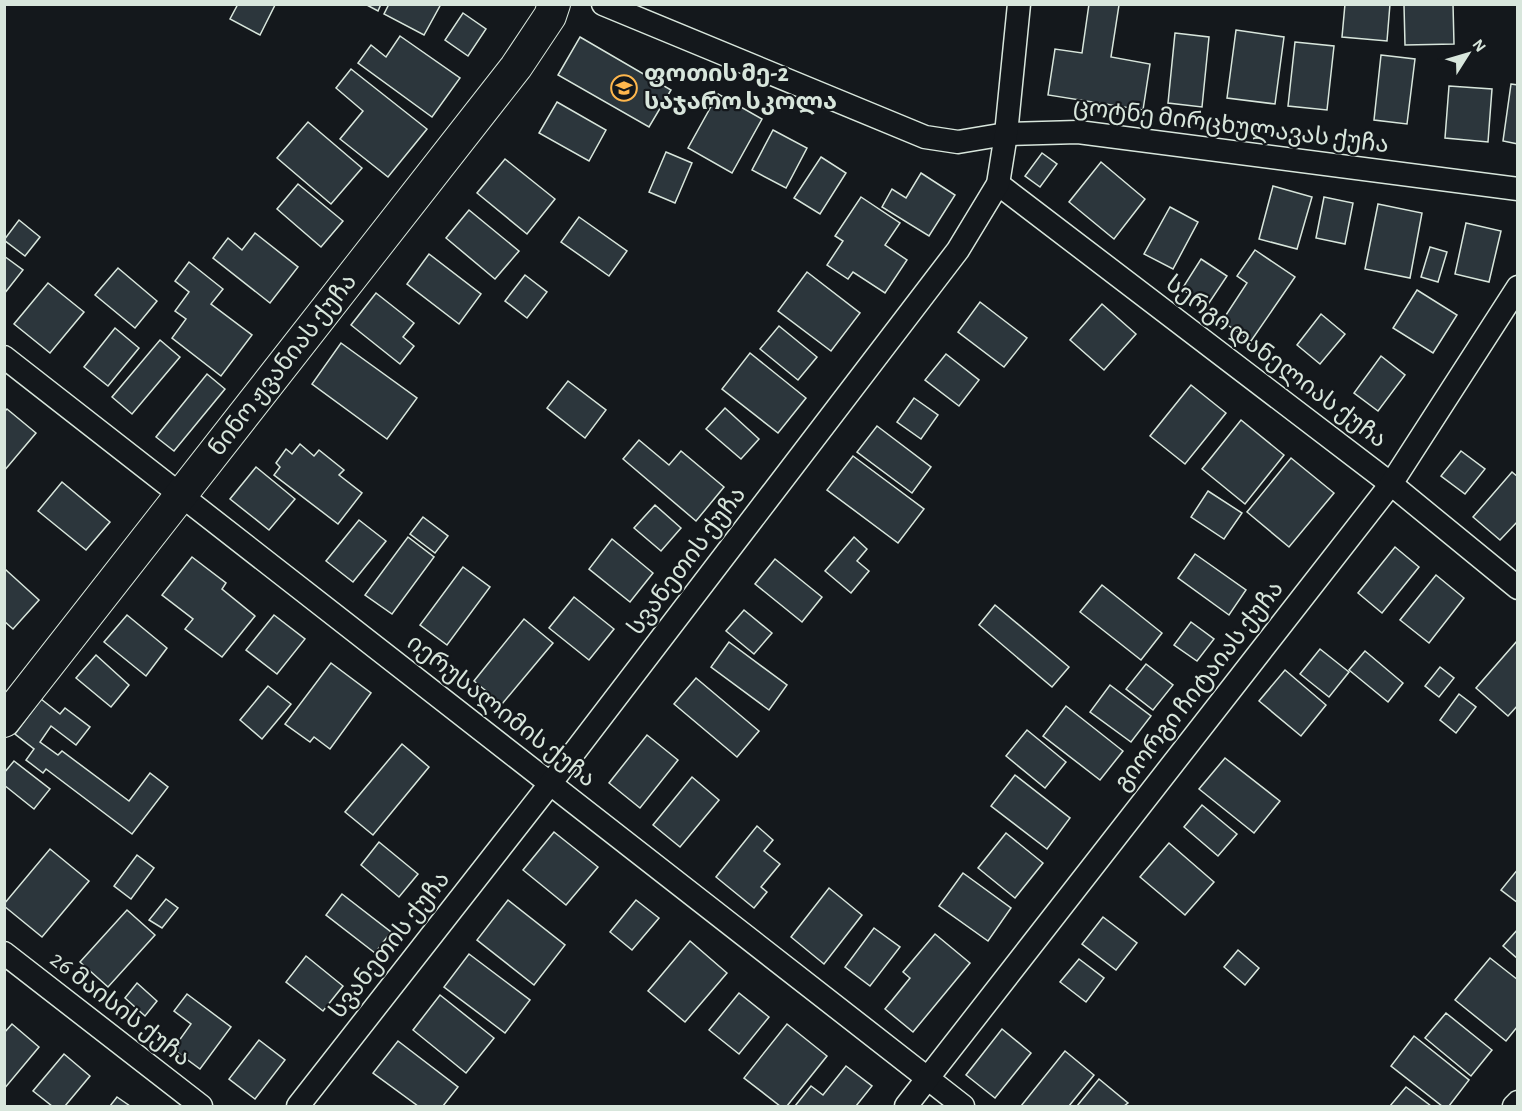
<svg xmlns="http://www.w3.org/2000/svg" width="1522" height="1111" font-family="'Alegreya Sans','Noto Sans Georgian',sans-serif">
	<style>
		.building { fill: #2c363c; stroke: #d8e6dc; stroke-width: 1.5 }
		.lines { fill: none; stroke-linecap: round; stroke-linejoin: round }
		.street-casing { stroke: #d8e6dc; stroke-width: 25 }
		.secondary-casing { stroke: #d8e6dc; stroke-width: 34 }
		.street { stroke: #14181c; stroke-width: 22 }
		.secondary { stroke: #14181c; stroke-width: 32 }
		.labels { text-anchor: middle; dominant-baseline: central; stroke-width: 4.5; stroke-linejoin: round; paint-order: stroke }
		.poi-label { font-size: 24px; font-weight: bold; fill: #d8e6dc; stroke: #14181c; text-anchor: start }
		.street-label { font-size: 24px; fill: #d8e6dc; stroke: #14181c }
	</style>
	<rect width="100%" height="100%" fill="#14181c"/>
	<!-- building -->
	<g class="building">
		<polygon points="238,4 275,4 275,5 260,35 230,19"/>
		<polygon points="365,4 381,4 378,11"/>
		<polygon points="389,4 441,4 424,35 384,14"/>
		<polygon points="1089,4 1119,5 1111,57 1150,64 1143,110 1048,95 1055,49 1082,53"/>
		<polygon points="1345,4 1390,4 1387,41 1342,37"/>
		<polygon points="1453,4 1454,44 1405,45 1404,5"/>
		<polygon points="463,13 486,29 468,56 445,40"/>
		<polygon points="1236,30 1284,37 1275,104 1227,98"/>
		<polygon points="1175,33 1209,37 1202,107 1168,103"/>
		<polygon points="400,36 460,78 432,117 358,63 371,45 386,57"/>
		<polygon points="580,37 671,90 649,127 558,75"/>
		<polygon points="1295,42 1334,46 1327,110 1288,106"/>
		<polygon points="1381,55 1415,59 1407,124 1374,120"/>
		<polygon points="351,69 427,129 388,177 340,139 363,111 336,88"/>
		<polygon points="1511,84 1518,85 1518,144 1503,141"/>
		<polygon points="1449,86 1492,89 1488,142 1445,138"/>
		<polygon points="718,94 762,119 732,173 688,148"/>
		<polygon points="557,102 606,130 589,161 539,133"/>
		<polygon points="308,122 362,168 331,204 277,158"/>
		<polygon points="773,130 807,148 786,188 752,170"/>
		<polygon points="666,152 692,163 675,203 649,192"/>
		<polygon points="1042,153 1057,164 1040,187 1025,176"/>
		<polygon points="821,157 846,173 820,214 794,198"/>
		<polygon points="505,159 555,199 527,234 477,193"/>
		<polygon points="1101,162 1145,199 1114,239 1069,202"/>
		<polygon points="921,173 955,195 929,236 882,207 892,189 906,198"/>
		<polygon points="298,184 343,221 321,247 277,209"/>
		<polygon points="1273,186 1312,197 1297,249 1259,239"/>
		<polygon points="861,197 900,223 885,245 907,260 885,293 853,272 848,279 827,265 843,241 835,236"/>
		<polygon points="1324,197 1353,203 1345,244 1316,238"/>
		<polygon points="1378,204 1422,213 1410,278 1365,269"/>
		<polygon points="1170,207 1198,222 1173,269 1144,254"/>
		<polygon points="469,210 519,251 495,279 446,238"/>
		<polygon points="579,217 627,251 609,276 561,242"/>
		<polygon points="19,220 40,237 25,256 4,240"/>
		<polygon points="1466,223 1501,231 1489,282 1455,274"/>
		<polygon points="255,233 298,267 270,303 213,258 228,238 242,250"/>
		<polygon points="1430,247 1447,252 1438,282 1421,277"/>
		<polygon points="1255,250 1295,277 1251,341 1222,321 1247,283 1237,276"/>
		<polygon points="429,254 481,294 459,324 407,284"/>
		<polygon points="4,256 23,270 4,294"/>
		<polygon points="1201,259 1227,276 1207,306 1182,289"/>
		<polygon points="189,262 223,289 211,304 252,335 221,376 172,338 186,319 175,311 189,292 175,281"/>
		<polygon points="118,268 157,301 135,328 95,295"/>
		<polygon points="807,272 860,313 831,351 778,311"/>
		<polygon points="525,275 547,292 527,318 505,301"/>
		<polygon points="48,283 84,312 50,353 14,324"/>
		<polygon points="1417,290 1457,315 1433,353 1393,328"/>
		<polygon points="376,293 414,323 403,337 414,346 400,364 351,325"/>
		<polygon points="980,302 1027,338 1004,367 958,332"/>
		<polygon points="1102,304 1136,334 1104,370 1070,340"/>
		<polygon points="1321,314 1345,334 1320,364 1297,345"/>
		<polygon points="779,326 817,357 798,380 760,349"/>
		<polygon points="115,328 139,348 108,386 84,367"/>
		<polygon points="160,340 180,357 132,414 112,397"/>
		<polygon points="341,343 417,398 387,439 312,384"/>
		<polygon points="750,353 806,398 778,433 722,389"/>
		<polygon points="946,354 979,380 959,406 925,380"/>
		<polygon points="1381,356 1405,375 1378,411 1354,393"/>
		<polygon points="207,374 225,389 174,451 156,437"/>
		<polygon points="568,381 606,410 585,438 547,408"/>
		<polygon points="1191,385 1226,413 1185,464 1150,436"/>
		<polygon points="914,398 938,415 921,439 897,422"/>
		<polygon points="725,408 759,439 741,459 706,429"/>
		<polygon points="7,409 36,433 4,471 4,412"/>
		<polygon points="1241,420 1284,455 1245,504 1202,469"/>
		<polygon points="877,426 931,467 912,493 857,452"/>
		<polygon points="639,440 669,465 681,451 724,487 696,521 623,459"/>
		<polygon points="300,444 314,456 319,450 344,470 339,475 362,493 338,524 274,475 280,467 276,463 286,449 292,454"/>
		<polygon points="1461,451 1485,469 1465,494 1441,476"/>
		<polygon points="853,456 924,509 898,543 827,490"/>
		<polygon points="1291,458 1334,493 1289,547 1247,512"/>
		<polygon points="256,467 295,499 269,530 230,499"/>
		<polygon points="1512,472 1518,477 1518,521 1500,540 1473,517"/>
		<polygon points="62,482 110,522 86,550 38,511"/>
		<polygon points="1208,491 1242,513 1224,539 1191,517"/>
		<polygon points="655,505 681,528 661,551 634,528"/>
		<polygon points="423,517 448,536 435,553 410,534"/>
		<polygon points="359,520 386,541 353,582 326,561"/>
		<polygon points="408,537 434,557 392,614 365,595"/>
		<polygon points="854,537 867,549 857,561 869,571 851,593 825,571"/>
		<polygon points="612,539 653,573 630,602 589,569"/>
		<polygon points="1395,547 1419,567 1382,613 1358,593"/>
		<polygon points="1195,554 1246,590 1229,615 1178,578"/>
		<polygon points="192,557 226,583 222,589 255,616 222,657 185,629 193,619 162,595"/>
		<polygon points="775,559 822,597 802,622 755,584"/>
		<polygon points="463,567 490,587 447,645 420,625"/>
		<polygon points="6,570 39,600 13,629 4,621 4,571"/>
		<polygon points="1436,575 1464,598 1429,643 1400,620"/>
		<polygon points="1102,585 1162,633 1141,660 1080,612"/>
		<polygon points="574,597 614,629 589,660 549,628"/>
		<polygon points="995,605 1069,667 1052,687 979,625"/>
		<polygon points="744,610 772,633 754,654 726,631"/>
		<polygon points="127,615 167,648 146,676 104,642"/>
		<polygon points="274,615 305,639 277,674 246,650"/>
		<polygon points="524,619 553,643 502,704 474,681"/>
		<polygon points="1191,622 1214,639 1197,661 1174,645"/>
		<polygon points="1517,641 1518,705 1508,716 1476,688"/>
		<polygon points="729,642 787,685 769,710 711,667"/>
		<polygon points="1320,649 1349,672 1329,697 1300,674"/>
		<polygon points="1365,651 1403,683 1388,702 1349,670"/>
		<polygon points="96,655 129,685 111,707 76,678"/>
		<polygon points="331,663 371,693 330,749 314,737 310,742 285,724"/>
		<polygon points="1146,664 1173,685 1153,710 1126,689"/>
		<polygon points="1440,667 1454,678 1439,697 1425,686"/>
		<polygon points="1285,670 1326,705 1301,736 1259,701"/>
		<polygon points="696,678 759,731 737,757 674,704"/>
		<polygon points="1110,685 1151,716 1131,742 1090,712"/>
		<polygon points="268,686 291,704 262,739 240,720"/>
		<polygon points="1459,694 1476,707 1456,733 1440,720"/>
		<polygon points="41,699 60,714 65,708 90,727 76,745 51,726 40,742 58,755 62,751 129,801 150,773 168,787 132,834 46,769 43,773 26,760 34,749 15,734"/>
		<polygon points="1066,706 1123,751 1100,780 1043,736"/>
		<polygon points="1027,730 1066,762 1045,788 1006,756"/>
		<polygon points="647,735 678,760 640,808 609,783"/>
		<polygon points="402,744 429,767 373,835 345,812"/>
		<polygon points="1225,758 1280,801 1254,833 1199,789"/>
		<polygon points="14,761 50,789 34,809 4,785 4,773"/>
		<polygon points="1015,775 1070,818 1047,849 991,806"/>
		<polygon points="692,777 719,800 680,847 653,825"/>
		<polygon points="1202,805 1237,834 1218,856 1184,827"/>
		<polygon points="757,826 773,840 764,851 780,864 761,887 767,892 754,908 716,877"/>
		<polygon points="554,832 598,867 566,905 523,870"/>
		<polygon points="1006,833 1043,863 1015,898 978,868"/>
		<polygon points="379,842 418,874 399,897 361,865"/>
		<polygon points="1169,843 1214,882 1185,915 1140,877"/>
		<polygon points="50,849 89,881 42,937 4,906 4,904"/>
		<polygon points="137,855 154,868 131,899 114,886"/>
		<polygon points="1518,869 1518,903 1501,890"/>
		<polygon points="963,873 1011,908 988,941 939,906"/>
		<polygon points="829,888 862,915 824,964 791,937"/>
		<polygon points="342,894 391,932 375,953 326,915"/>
		<polygon points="166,899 178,908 162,928 149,920"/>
		<polygon points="508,900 565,945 534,985 477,940"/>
		<polygon points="636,900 659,918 632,950 610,932"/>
		<polygon points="127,910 155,935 108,987 80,962"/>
		<polygon points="1103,917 1137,943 1116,970 1082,944"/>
		<polygon points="874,928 900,947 870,986 845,967"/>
		<polygon points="1518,929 1518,959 1503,946"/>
		<polygon points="935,934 970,963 913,1032 885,1009 910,978 903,972"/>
		<polygon points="690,941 727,973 685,1022 648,991"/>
		<polygon points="1238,950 1259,968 1245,985 1224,967"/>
		<polygon points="469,954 530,1000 505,1033 444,987"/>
		<polygon points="306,956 343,986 323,1011 286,982"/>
		<polygon points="1490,958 1518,980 1518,1026 1506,1041 1455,1000"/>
		<polygon points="1079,959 1104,978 1086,1002 1060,982"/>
		<polygon points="137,983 157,1001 145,1016 125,998"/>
		<polygon points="739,993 769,1017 739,1054 709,1030"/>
		<polygon points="187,994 231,1027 200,1069 173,1049 191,1024 174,1011"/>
		<polygon points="440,995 494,1038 466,1073 413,1030"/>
		<polygon points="1446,1013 1492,1050 1471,1076 1425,1038"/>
		<polygon points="12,1024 39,1047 4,1089 4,1033"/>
		<polygon points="787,1024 827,1056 787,1106 780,1106 744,1078"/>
		<polygon points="1002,1029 1031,1053 995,1098 966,1075"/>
		<polygon points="1414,1036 1469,1080 1449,1106 1442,1106 1391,1066"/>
		<polygon points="259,1040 285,1060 255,1099 229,1079"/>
		<polygon points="398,1041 458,1087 443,1106 418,1106 373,1073"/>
		<polygon points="1065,1051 1094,1075 1069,1106 1021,1106"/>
		<polygon points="64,1054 90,1076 65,1106 52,1106 33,1091"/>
		<polygon points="846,1066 872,1086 856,1106 795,1106 811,1086 823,1095"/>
		<polygon points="1099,1079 1128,1103 1124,1106 1077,1106"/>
		<polygon points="1406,1087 1431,1106 1390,1106"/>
		<polygon points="117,1097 130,1106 110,1106"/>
	</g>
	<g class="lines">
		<!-- street casing -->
		<g class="street-casing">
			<g id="street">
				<polyline points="603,4 925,137 958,142 1006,134 1078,132 1518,189"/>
				<polyline points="998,184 1391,484 1518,588"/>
				<polyline points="4,357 963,1106"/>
				<polyline points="4,953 201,1106"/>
				<polyline points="298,1106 550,784 958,250 998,184 1006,134 1019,4"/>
				<polyline points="906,1106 1391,484 1518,287"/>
				<polyline points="1514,1106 1518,1102"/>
			</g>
		</g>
		<!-- secondary casing -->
		<g class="secondary-casing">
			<polyline id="secondary" points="4,721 516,67 550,16 554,4"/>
		</g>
		<!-- street -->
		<use href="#street" class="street"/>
		<!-- secondary -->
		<use href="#secondary" class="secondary"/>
	</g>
	<!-- icons -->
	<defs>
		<g id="school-ring" transform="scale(1.35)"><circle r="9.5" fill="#14181c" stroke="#ffb74d" stroke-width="1.5"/><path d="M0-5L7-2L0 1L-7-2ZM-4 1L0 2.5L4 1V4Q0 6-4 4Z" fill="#ffb74d"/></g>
	</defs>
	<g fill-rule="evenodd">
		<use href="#school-ring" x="624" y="88"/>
	</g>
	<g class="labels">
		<!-- poi labels -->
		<g class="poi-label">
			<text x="644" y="74">ფოთის მე-2<tspan x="644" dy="28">საჯარო სკოლა</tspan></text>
		</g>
		<!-- street labels -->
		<g class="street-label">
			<text transform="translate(1231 126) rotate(7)">ცოტნე მირცხულავას ქუჩა</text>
			<text transform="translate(1276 362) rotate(37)">სერგი დანელიას ქუჩა</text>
			<text transform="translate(283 365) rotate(-52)">ნინო ჟვანიას ქუჩა</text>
			<text transform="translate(687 561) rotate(-53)">სვანეთის ქუჩა</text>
			<text transform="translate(1199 686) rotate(-52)">გიორგი ჩიტაიას ქუჩა</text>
			<text transform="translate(501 711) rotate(38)">იერუსალიმის ქუჩა</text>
			<text transform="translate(390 945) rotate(-52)">სვანეთის ქუჩა</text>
			<text transform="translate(120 1009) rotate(38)">26 მაისის ქუჩა</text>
		</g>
	</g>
	<!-- border -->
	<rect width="1522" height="1111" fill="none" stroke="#d8e6dc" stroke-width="12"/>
	<!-- north arrow -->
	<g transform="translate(1468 54) rotate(53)" stroke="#14181c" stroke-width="4.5" paint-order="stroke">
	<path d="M0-4.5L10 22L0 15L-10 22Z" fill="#d8e6dc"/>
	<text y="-9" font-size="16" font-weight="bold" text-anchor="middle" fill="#d8e6dc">N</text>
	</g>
</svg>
